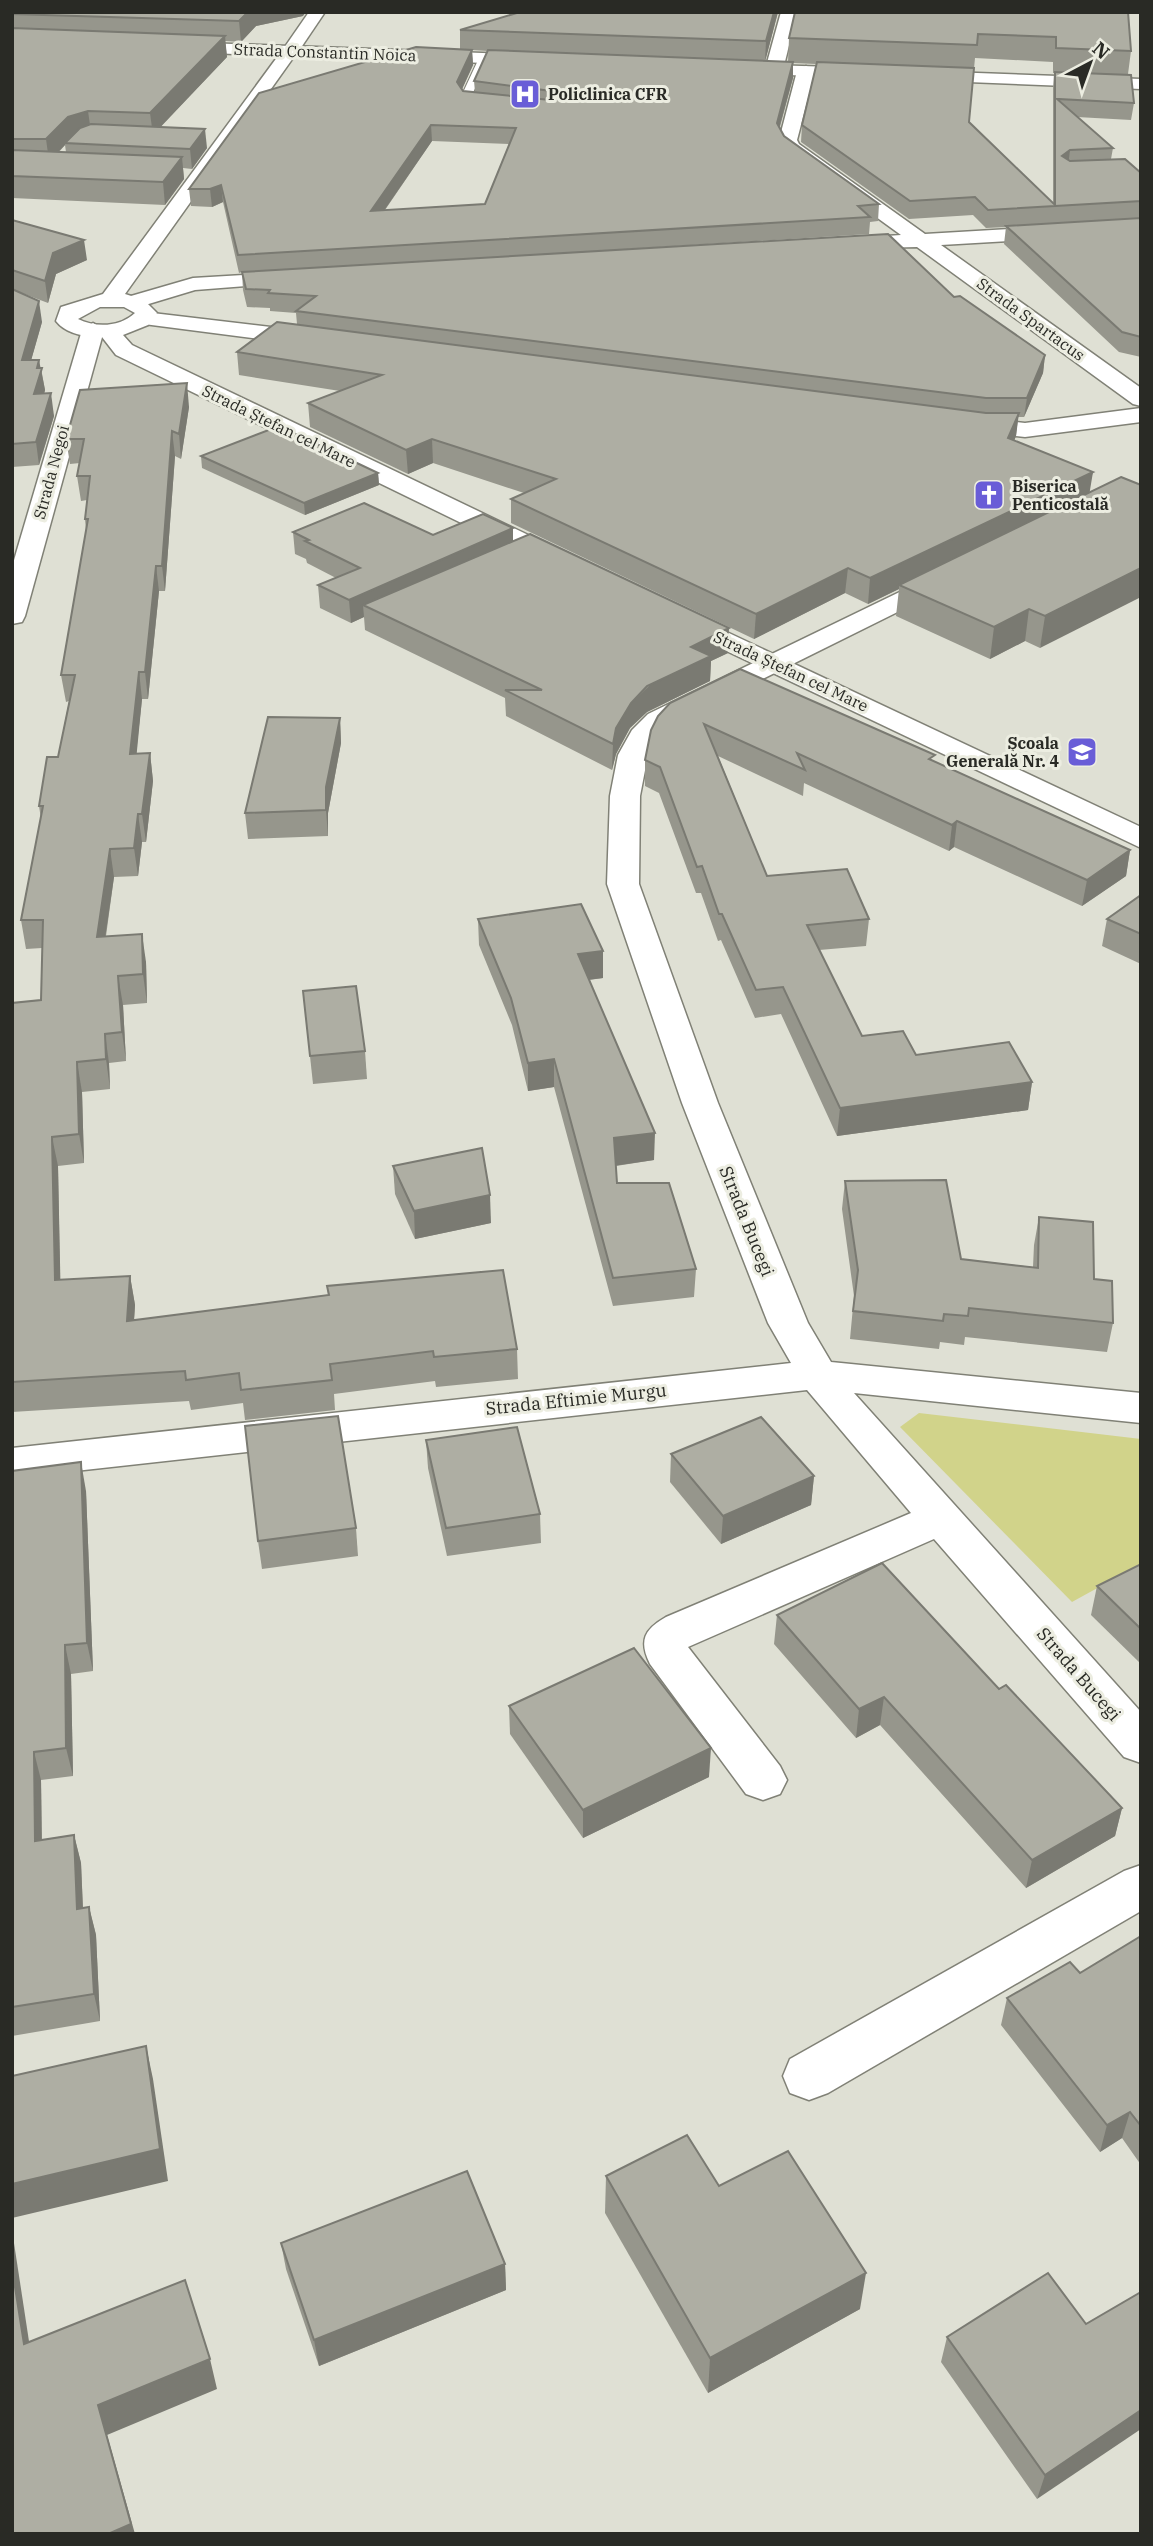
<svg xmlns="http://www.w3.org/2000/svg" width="1153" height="2546" font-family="'IBM Plex Serif',serif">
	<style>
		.green { fill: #d1d38a }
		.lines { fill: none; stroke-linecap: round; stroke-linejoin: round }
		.service-casing { stroke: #808176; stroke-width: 2 }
		.minor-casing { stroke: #808176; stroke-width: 3 }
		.tertiary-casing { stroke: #808176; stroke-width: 3 }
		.secondary-casing { stroke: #808176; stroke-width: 3 }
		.service { fill: #fff; fill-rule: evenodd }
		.minor { fill: #fff; fill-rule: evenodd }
		.tertiary { fill: #fff; fill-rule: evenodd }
		.secondary { fill: #fff; fill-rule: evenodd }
		.wall { fill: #96968c; fill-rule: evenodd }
		.shaded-wall { fill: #7a7a72 }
		.building { fill: #aeaea3; stroke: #7a7a72; stroke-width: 2; fill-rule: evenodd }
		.labels { text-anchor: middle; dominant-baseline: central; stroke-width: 6; stroke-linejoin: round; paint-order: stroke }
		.far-street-label { font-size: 16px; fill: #292a25; stroke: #ecede1 }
		.far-poi-label { font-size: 16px; font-weight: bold; fill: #292a25; stroke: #ecede1; text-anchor: start }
		.street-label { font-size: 18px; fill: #292a25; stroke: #ecede1 }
	</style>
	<rect width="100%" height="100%" fill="#dfe0d4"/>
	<!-- green -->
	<polygon class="green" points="919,1413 1141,1439 1141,1564 1072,1602 900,1427"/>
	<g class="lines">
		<!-- service casing -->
		<g class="service-casing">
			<polygon id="service" points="484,55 489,58 471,97 489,103 489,107 485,108 460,99 479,58"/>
		</g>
		<!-- minor casing -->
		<g class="minor-casing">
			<g id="minor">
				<polygon points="309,12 325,12 296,55 284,55 282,51"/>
				<polygon points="781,12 797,12 783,70 774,75 765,70"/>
				<polygon points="806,66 815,71 797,140 799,144 925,234 1141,221 1141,233 941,245 1141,388 1141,406 1133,404 917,247 835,249 832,245 835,241 842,239 901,235 785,151 779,140 797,71"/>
				<polygon points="293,272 300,274 303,278 300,282 195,290 132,309 121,303 124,298 193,278"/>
				<polygon points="144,312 313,332 324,339 313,346 136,323 133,318"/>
				<polygon points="93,323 104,330 25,616 22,622 12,624 12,567 82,330"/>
				<polygon points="1141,408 1141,422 1025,437 966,431 958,429 954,424 958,419 966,417 1025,423"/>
				<path d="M945,570L954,572L958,578L954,584L668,726L655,740L648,755L640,796L639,884L718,1103L808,1323L831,1362L1141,1393V1423L854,1393L1141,1712V1763L1124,1757L934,1539L688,1647L780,1766L787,1780L780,1794L763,1800L746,1794L650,1664C638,1640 645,1629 666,1617L911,1513L807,1390L12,1478V1448L791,1363L768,1323L682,1103L607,884L610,796L618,755L632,730L648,714Z"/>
				<polygon points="1141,1865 1141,1911 828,2093 809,2100 790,2093 783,2076 790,2059 1124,1871"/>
			</g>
		</g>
		<!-- tertiary casing -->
		<g class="tertiary-casing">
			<g id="tertiary">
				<polygon points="290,46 537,55 546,60 537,65 284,55 282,51"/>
				<polygon points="741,64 866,68 875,73 866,78 735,73 732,69 735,65"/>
				<polygon points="923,71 1141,79 1141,89 917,80 914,76"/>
			</g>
		</g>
		<!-- secondary casing -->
		<g class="secondary-casing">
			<g id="secondary">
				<path d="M173,42L290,46L298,51L125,294L144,300L157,313L148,325L123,335L132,345L574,557L578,563L574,569H556L116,355L102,337C86,337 66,334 56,321L61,307L103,294L278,56L167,51L165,47L167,43ZM100,307H124L135,313C120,327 96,328 78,319Z"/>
				<polygon points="682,611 1141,827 1141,848 672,625 669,619 672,613"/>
			</g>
		</g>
		<!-- service -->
		<use href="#service" class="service"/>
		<!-- minor -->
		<use href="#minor" class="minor"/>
		<!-- tertiary -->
		<use href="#tertiary" class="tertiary"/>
		<!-- secondary -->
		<use href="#secondary" class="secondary"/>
	</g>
	<!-- wall -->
	<g class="wall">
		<path d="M12,12L303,16L256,26L241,42L225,41L227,57L160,127L207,148L192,169L183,168L184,179L165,205L12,198ZM65,145L66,152H59Z"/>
		<path d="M520,12H778L765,61L788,62L789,38L1128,12L1131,51L1128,74L1134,103L1131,120L1077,117L1113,148L1111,159L1141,173V357L1119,352L1004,244L1006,227L986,228L973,215L909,219L801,142L802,125L816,64L793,63V78L780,127L784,136L879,204L878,221L870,222L869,234L515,256L954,297L1045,355L1043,373L1024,417H1018L1016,436L1014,441L1093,472L1040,648L1025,641L990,659L896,616L899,589L868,604L845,593L754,639L511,523V499L524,493L433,463L408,474L310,427L308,403L340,391L239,375L237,352L297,324L296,313L270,311V308L247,307L243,290L242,272L239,273L223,202L212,207L191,206L189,189L460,49V30ZM472,50L488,51L474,81L475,92L463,91L462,89L473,65ZM975,58L1053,62V73H1054L1053,88V203L969,122ZM432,141L509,144L485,204L385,210Z"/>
		<polygon points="12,220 87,260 56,274 48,303 14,290 42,322 31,360 41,368 45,390 44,394 54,416 39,465 12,467"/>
		<polygon points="189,407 181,459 175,456 165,591 159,591 148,699 142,699 136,754 150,753 153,781 146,842 142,842 138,876 114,877 106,936 146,962 147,1003 123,1005 126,1061 109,1063 110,1089 82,1092 84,1163 58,1166 60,1280 130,1276 135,1305 134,1320 328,1295 327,1286 517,1349 518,1379 436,1387 435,1381 334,1394 335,1410 245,1420 243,1403 191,1410 189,1401 12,1412 12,1003 41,1000 42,948 26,949 21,920 41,819 39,806 58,757 69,701 66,702 61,675 86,530 85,519 87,500 81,501 77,476 80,463 70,464 66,439"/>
		<polygon points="201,456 378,473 379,485 305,515 202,468"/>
		<polygon points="293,532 433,535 513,541 728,653 711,661 710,681 647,712 630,728 616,754 612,770 506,716 505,698 365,630 364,617 351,623 320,608 318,585 336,578 307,563 306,559 295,554"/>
		<polygon points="658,716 934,761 1130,850 1126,876 1082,906 954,847 949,851 804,783 803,796 718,756 767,876 869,919 866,946 819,950 862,1036 916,1055 1032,1082 1028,1110 837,1136 781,1014 755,1018 721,940 718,941 701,893 696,893 659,793 645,786 645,760"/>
		<polygon points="340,718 341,743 328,813 328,836 248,839 245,813"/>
		<polygon points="1141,895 1141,964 1102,946 1107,919"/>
		<polygon points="478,919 603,951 603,978 589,980 654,1160 616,1166 617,1183 696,1269 694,1297 613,1306 554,1087 528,1091 512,1025 479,945"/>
		<polygon points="303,991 365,1051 367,1079 313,1084"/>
		<polygon points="393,1166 491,1223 415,1239 395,1194"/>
		<polygon points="845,1181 961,1259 1033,1267 1034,1245 1039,1217 1094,1279 1113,1323 1107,1352 965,1337 964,1345 940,1342 939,1349 850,1339 854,1296 842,1209"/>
		<polygon points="426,1440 540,1514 541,1543 447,1556 428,1468"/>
		<polygon points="671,1454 814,1476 811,1505 721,1544 670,1482"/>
		<polygon points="12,1471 86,1491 93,1671 71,1674 73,1776 41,1780 42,1840 74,1835 81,1863 83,1908 89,1907 96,1935 100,2021 12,2036"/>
		<polygon points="356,1528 358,1556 262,1569 258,1541"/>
		<polygon points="1141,1564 1141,1664 1091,1615 1097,1586"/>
		<polygon points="777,1615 1122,1808 1115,1836 1026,1888 880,1725 856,1738 774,1644"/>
		<polygon points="509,1706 709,1777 583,1838 510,1734"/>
		<polygon points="1141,1936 1141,2165 1122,2138 1100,2152 1001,2025 1007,1998 1080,1973"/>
		<polygon points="606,2176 860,2309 708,2393 605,2213"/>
		<polygon points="281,2243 505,2264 506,2290 319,2366 286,2269"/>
		<polygon points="1141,2292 1037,2499 941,2362 947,2337 1086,2324"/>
	</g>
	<!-- shaded-wall -->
	<g class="shaded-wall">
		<polygon points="248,12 306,12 303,16 256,26 241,42 239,21"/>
		<polygon points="774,12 778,12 765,62 766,41"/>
		<polygon points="225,36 227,57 153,135 150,113"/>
		<polygon points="472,50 473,65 458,98 457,82"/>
		<polygon points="793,62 793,78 776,139 777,123"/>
		<polygon points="88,111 91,132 65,143 65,145 49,161 46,139 68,117"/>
		<polygon points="431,125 432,141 372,228 371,211"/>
		<polygon points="205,129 207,148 192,169 190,149"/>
		<polygon points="1070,150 1068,167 1062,156"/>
		<polygon points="182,157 184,179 165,205 163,182"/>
		<polygon points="221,185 223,202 212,207 210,189"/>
		<polygon points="84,240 87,260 56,274 48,303 45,281 53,253"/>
		<polygon points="39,301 42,322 25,382 22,360"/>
		<polygon points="1045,355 1043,373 1024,417 1027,398"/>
		<polygon points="39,360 45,390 38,417 34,394 37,368"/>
		<polygon points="187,383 189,407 181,459 179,434"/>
		<polygon points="51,393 54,416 39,465 36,442"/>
		<polygon points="1019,413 1016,436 1005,462 1008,438"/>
		<polygon points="172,431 175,456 165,591 162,566"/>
		<polygon points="432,439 433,463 408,474 406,450"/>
		<polygon points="1093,472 1089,496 899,585 899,589 868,604 870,578"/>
		<polygon points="378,473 379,485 305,515 304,503"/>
		<polygon points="513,528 513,550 363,605 364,617 351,623 349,600"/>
		<polygon points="156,566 159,591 148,699 145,672"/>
		<polygon points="848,568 845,593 754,639 756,614"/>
		<polygon points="1141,568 1141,597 1040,648 1045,616"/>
		<polygon points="1029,609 1025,641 990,659 994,627"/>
		<polygon points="729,628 728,653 711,661 710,681 647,712 630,728 616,754 612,770 613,744 616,728 631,703 691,647"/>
		<polygon points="139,672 142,699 134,781 130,754"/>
		<polygon points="340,718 341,743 328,813 328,836 326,810 326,787"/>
		<polygon points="150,753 153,781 146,842 142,814"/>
		<polygon points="138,814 142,842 138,876 134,848"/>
		<polygon points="957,821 954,847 949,851 952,825"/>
		<polygon points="110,849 114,877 101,966 97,937"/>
		<polygon points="1130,850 1126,876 1082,906 1087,880"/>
		<polygon points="142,934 146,962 147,1003 143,974"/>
		<polygon points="603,951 603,978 578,981 578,954"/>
		<polygon points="118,976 123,1005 126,1061 122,1032"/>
		<polygon points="105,1034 109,1063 110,1089 106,1059"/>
		<polygon points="554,1059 554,1087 528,1091 528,1063"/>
		<polygon points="77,1062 82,1092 84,1163 79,1134"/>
		<polygon points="1032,1082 1028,1110 837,1136 840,1108"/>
		<polygon points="655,1133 654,1160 613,1166 614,1138"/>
		<polygon points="52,1137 58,1166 61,1310 55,1280"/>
		<polygon points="490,1195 491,1223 415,1239 414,1211"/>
		<polygon points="130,1276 135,1305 132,1351 127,1321"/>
		<polygon points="81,1462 86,1491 93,1671 87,1643"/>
		<polygon points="814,1476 811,1505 721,1544 723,1516"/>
		<polygon points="65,1645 71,1674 73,1776 66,1748"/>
		<polygon points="884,1697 880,1725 856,1738 859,1709"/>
		<polygon points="711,1748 709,1777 583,1838 583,1810"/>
		<polygon points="34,1752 41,1780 42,1869 35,1841"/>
		<polygon points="1122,1808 1115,1836 1026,1888 1032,1860"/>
		<polygon points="74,1835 81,1863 84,1937 77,1909"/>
		<polygon points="89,1907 96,1935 100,2021 94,1994"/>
		<polygon points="146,2046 153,2079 168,2181 12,2218 12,2184"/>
		<polygon points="1130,2112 1122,2138 1100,2152 1107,2125"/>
		<polygon points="12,2230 34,2374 24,2344 12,2268"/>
		<polygon points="505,2264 506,2290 319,2366 314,2340"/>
		<polygon points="866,2273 860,2309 708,2393 710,2358"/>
		<polygon points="210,2359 217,2389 107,2435 135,2534 108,2534 98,2405"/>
		<polygon points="1141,2410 1141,2429 1037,2499 1045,2475"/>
	</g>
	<!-- building -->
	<g class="building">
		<polygon points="12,12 248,12 239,21 12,14"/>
		<polygon points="520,12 774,12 766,41 460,30"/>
		<polygon points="795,12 1128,12 1131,51 1056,48 1056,37 978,34 977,45 789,38"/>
		<polygon points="12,28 225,36 150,113 88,111 68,117 46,139 12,139"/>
		<path d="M416,47L472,50L457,82L463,91L550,100L553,98L551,91L474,81L488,50L793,62L777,123L784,136L879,204L858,206L870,217L238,255L221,185L210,189H189L259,93ZM431,125L516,128L485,204L371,211Z"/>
		<polygon points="817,62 974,68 969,122 1055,205 1055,72 1131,75 1134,103 1057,99 1113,148 1070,150 1062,156 1070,161 1125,159 1141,173 1141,201 988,210 975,197 910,201 802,125"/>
		<polygon points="91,124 205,129 190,149 65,143 80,128"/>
		<polygon points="12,150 182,157 163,182 12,176"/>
		<polygon points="1141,218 1141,337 1122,332 1006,226"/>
		<polygon points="12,220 84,240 53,253 45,281 12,270"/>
		<polygon points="888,234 954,297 960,296 1045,355 1027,398 986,398 296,311 316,296 268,293 270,290 246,289 242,272"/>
		<polygon points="12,289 39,301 22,360 39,360 37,368 42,368 34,394 51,393 36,442 12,444"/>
		<polygon points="277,322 986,413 1019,413 1008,438 1093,472 870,578 848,568 756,614 511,499 556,479 432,439 406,450 308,403 382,375 237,352"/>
		<polygon points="187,383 179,434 172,431 162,566 156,566 145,672 139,672 130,754 150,753 142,814 138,814 134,848 110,849 97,937 142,934 143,974 118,976 122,1032 105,1034 106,1059 77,1062 79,1134 52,1137 55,1280 130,1276 127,1321 329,1295 327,1286 503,1270 517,1349 434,1357 433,1351 330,1364 332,1380 241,1390 239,1373 186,1380 185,1371 12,1382 12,1003 41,1000 43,920 21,920 43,806 39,806 47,757 58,757 75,675 61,675 88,519 85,519 90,476 77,476 84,439 66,439 80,390"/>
		<polygon points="279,426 378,473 304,503 201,456"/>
		<polygon points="1121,477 1141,485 1141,568 1045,616 1029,609 994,627 899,585"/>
		<polygon points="364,503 433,535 483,514 513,528 349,600 318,585 360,568 305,541 309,540 293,532"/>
		<polygon points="530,534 729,628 691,647 711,656 647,686 631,703 616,728 613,744 505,690 542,690 363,605"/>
		<polygon points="740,669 935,755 929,759 1130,850 1087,880 957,821 952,825 797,753 805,770 704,724 767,876 847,869 869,919 807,925 862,1036 903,1031 916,1055 1009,1042 1032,1082 840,1108 783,987 756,990 722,914 719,914 702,866 697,867 660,767 645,760 651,730 658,716 670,703"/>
		<polygon points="268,717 340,718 326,787 326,810 245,813"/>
		<polygon points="1141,895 1141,934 1107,919"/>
		<polygon points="581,904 603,951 578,954 655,1133 614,1138 617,1183 669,1183 696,1269 613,1278 554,1059 528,1063 511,998 478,919"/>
		<polygon points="356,986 365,1051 310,1056 303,991"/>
		<polygon points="482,1148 490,1195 414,1211 393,1166"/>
		<polygon points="946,1180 961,1259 1038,1268 1039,1217 1093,1222 1094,1279 1112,1281 1113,1323 969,1308 968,1316 944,1314 943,1321 853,1311 858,1270 845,1181"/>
		<polygon points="338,1416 356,1528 258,1541 245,1426"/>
		<polygon points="761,1417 814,1476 723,1516 671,1454"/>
		<polygon points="517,1427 540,1514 446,1528 426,1440"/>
		<polygon points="81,1462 87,1643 65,1645 66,1748 34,1752 35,1841 74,1835 77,1909 89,1907 94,1994 12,2007 12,1471"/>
		<polygon points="882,1563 999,1689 1006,1685 1122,1808 1032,1860 884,1697 859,1709 777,1615"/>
		<polygon points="1141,1564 1141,1629 1097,1586"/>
		<polygon points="634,1648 711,1748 583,1810 509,1706"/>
		<polygon points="1141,1936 1141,2126 1130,2112 1107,2125 1007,1998 1070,1962 1080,1973"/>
		<polygon points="146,2046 160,2149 12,2184 12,2076"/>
		<polygon points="687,2135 719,2186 788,2151 866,2273 710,2358 606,2176"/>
		<polygon points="467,2171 505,2264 314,2340 281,2243"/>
		<polygon points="12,2268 24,2344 185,2280 210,2359 98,2405 131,2524 108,2534 12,2534"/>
		<polygon points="1048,2273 1086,2324 1141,2292 1141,2410 1045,2475 947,2337"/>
	</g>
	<!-- icons -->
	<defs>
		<g id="hospital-square" transform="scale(1.575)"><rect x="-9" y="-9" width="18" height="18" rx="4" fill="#695dd7" stroke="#ecede1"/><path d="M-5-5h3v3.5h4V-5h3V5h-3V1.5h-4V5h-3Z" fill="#fff"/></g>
		<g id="church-square" transform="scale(1.575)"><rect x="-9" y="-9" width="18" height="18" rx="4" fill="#695dd7" stroke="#ecede1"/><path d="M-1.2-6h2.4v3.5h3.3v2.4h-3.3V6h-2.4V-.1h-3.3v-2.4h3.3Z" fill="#fff"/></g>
		<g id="school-square" transform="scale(1.575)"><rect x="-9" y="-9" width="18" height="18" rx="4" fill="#695dd7" stroke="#ecede1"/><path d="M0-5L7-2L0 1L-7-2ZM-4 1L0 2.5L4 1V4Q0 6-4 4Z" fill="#fff"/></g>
	</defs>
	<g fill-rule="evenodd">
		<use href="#hospital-square" x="525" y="94"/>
		<use href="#church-square" x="989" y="495"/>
		<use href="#school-square" x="1082" y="752"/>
	</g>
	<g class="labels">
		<!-- far-street labels -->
		<g class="far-street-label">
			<text transform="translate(325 52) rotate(2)">Strada Constantin Noica</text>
			<text transform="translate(1031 319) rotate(36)">Strada Spartacus</text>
			<text transform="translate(279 426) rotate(26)">Strada Ștefan cel Mare</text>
			<text transform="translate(51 472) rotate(-75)">Strada Negoi</text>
			<text transform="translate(791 671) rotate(25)">Strada Ștefan cel Mare</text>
		</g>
		<!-- far-poi labels -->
		<g class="far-poi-label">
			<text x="548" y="94">Policlinica CFR</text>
			<text x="1012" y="486">Biserica<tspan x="1012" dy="18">Penticostală</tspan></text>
			<text x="1059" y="743" text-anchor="end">Școala<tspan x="1059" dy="18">Generală Nr. 4</tspan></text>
		</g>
		<!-- street labels -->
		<g class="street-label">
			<text transform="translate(747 1221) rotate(68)">Strada Bucegi</text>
			<text transform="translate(576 1399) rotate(-6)">Strada Eftimie Murgu</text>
			<text transform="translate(1079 1674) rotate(49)">Strada Bucegi</text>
		</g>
	</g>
	<!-- border -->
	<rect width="1153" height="2546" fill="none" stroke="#292a25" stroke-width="28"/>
	<!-- north arrow -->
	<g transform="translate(1090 63) rotate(41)" stroke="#ecede1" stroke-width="5" paint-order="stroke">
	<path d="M0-5L12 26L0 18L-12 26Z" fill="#292a25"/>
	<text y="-10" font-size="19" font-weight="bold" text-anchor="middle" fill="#292a25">N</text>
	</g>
</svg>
